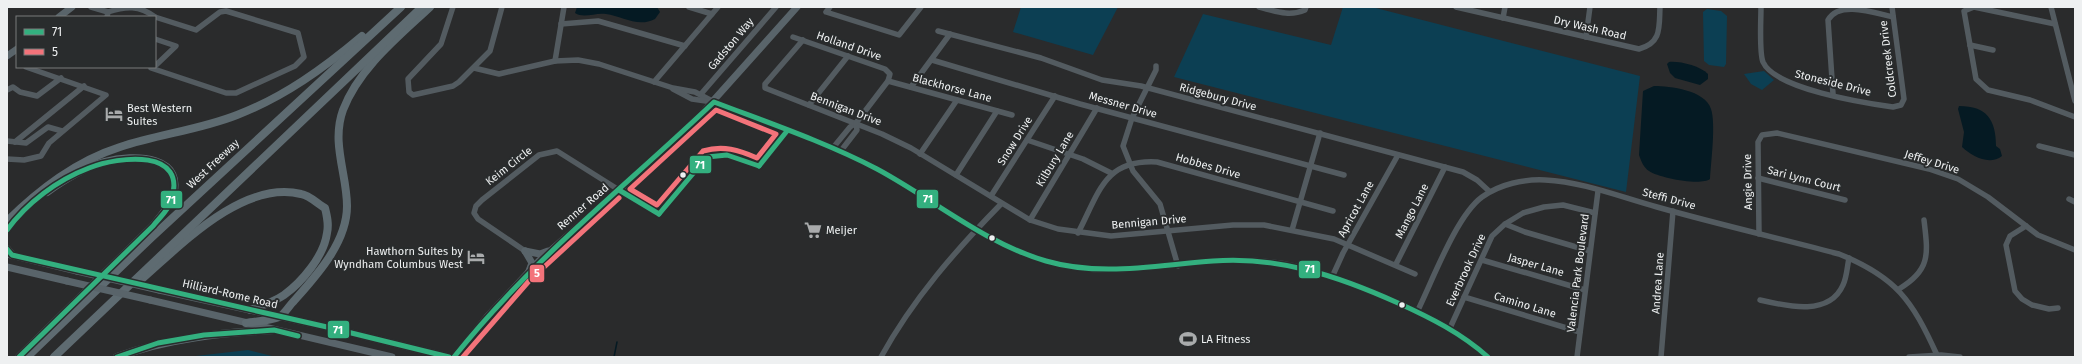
<svg xmlns="http://www.w3.org/2000/svg" width="2082" height="364" font-family="'Fira Sans',sans-serif">
	<style>
		.green { fill: #0c3f53 }
		.water { fill: #051a23 }
		.lines { fill: none; stroke-linecap: round; stroke-linejoin: round }
		.stream { stroke: #051a23; stroke-width: 1.5 }
		.minor { stroke: #535b60; stroke-width: 5.5 }
		.major { stroke: #59646a; stroke-width: 7 }
		.highway { stroke: #5e6b71; stroke-width: 8 }
		.major-bridge { stroke: #59646a; stroke-width: 7 }
		.bus-1-casing { stroke: #292c2d; stroke-width: 8 }
		.bus-2-casing { stroke: #292c2d; stroke-width: 8 }
		.bus-1 { stroke: #33b07f; stroke-width: 5 }
		.bus-2 { stroke: #f3737a; stroke-width: 5 }
		.bus-dot { fill: #eef0f1; stroke: #292c2d; stroke-width: 1.5 }
		.labels { text-anchor: middle; dominant-baseline: central; stroke-width: 4; stroke-linejoin: round; paint-order: stroke }
		.street-label { font-size: 11px; fill: #eef0f1; stroke: #292c2d }
		.poi-label { font-size: 11px; fill: #eef0f1; stroke: #292c2d; text-anchor: start }
		.line-badge { stroke: #292c2d; stroke-width: 1.5 }
		.badge-label { font-size: 11px; text-anchor: middle; font-weight: bold; fill: #fff }
	</style>
	<rect width="100%" height="100%" fill="#2a2b2c"/>
	<!-- green -->
	<g class="green">
		<polygon points="1021,7 1118,7 1093,55 1013,32"/>
		<polygon points="1343,7 1372,7 1640,76 1626,192 1174,77 1203,14 1331,45"/>
		<polygon points="1707,9 1721,11 1727,16 1726,64 1724,67 1709,65 1704,61 1703,12"/>
		<polygon points="1764,71 1774,80 1762,90 1751,84 1744,74"/>
		<polygon points="248,350 276,357 187,357"/>
	</g>
	<!-- water -->
	<g class="water">
		<path d="M577,7H657L660,12L655,19C638,28 622,16 606,14C596,12 584,19 575,13Z"/>
		<path d="M1669,62C1680,61 1700,66 1708,74V79L1700,85L1675,78L1670,73L1667,64Z"/>
		<path d="M1654,86C1670,86 1705,90 1711,109C1716,124 1711,162 1710,179C1701,186 1659,178 1649,171C1644,168 1641,161 1639,155L1643,91Z"/>
		<path d="M1959,106C1987,106 1996,120 1996,146L2000,149L2002,156C1989,166 1972,156 1962,147L1964,132L1958,109Z"/>
	</g>
	<g class="lines">
		<!-- stream -->
		<polyline class="stream" points="614,357 617,342"/>
		<!-- minor -->
		<g class="minor">
			<polyline points="91,7 108,12 107,17"/>
			<polyline points="453,7 441,44 408,79 409,92 413,95 453,86 459,82 490,51 502,7"/>
			<polyline points="689,7 712,14"/>
			<polyline points="830,7 826,12 899,35 921,7"/>
			<path d="M1259,7C1275,11 1289,17 1305,10L1306,7"/>
			<path d="M1456,7L1639,49C1662,43 1659,27 1660,7"/>
			<path d="M1761,7C1761,19 1759,52 1763,62C1775,89 1864,103 1893,107L1901,105L1904,99L1892,7"/>
			<polyline points="2051,7 2075,101"/>
			<path d="M108,12C126,6 139,5 155,17"/>
			<polyline points="1503,18 1505,7"/>
			<polyline points="561,24 598,21 685,46"/>
			<polyline points="2055,24 1974,7 1964,11 1976,79 1988,90 2030,100 2075,117"/>
			<polyline points="938,31 1041,58 1102,80 1141,86 1463,172 1477,180 1489,191"/>
			<polyline points="793,37 885,69 890,74 888,81 856,123 850,127 832,149"/>
			<polyline points="1586,37 1590,7"/>
			<polyline points="155,39 176,46 155,66"/>
			<polyline points="803,40 765,84 765,88 882,134 911,148 1030,220 1058,229 1111,236 1233,225 1264,225 1334,239 1415,274"/>
			<polyline points="1970,45 1993,50"/>
			<polyline points="932,60 1080,104 1344,175"/>
			<polyline points="555,61 564,7"/>
			<polyline points="1156,66 1156,70 1132,118 1123,146 1133,171 1160,204 1178,266"/>
			<polyline points="151,68 226,93 236,93 295,66 304,57 298,33 226,11 220,12 196,30 155,17"/>
			<path d="M474,68L499,74L555,61L578,60L599,64L673,88L695,92L714,102C769,123 825,142 877,169C934,199 984,242 1046,261C1113,281 1171,261 1238,260C1297,259 1350,281 1402,305C1433,319 1463,333 1488,357"/>
			<polyline points="888,81 1012,115"/>
			<polyline points="654,82 718,7"/>
			<polyline points="911,87 950,34"/>
			<polyline points="673,89 692,99 713,102"/>
			<polyline points="7,90 13,87 20,92 37,96 61,78"/>
			<polyline points="701,94 776,7"/>
			<path d="M1833,94L1828,20C1839,0 1875,13 1893,17"/>
			<polyline points="809,105 848,56"/>
			<polyline points="1027,140 1083,159 1111,173"/>
			<polyline points="7,141 26,143 48,127 62,131"/>
			<polyline points="15,142 84,86"/>
			<polyline points="2039,146 2075,155"/>
			<polyline points="840,152 857,130 856,123"/>
			<polyline points="920,154 957,100"/>
			<polyline points="7,159 24,160 41,156 49,143 106,95 26,67"/>
			<polyline points="956,175 997,111"/>
			<polyline points="1758,178 1845,200"/>
			<polyline points="991,196 1055,96"/>
			<polyline points="2069,199 2075,202"/>
			<polyline points="1030,220 1097,108"/>
			<polyline points="1505,224 1525,232 1590,251"/>
			<polyline points="2026,226 2010,236 2006,245 2015,291 2022,299 2032,305 2049,309 2058,308"/>
			<polyline points="1292,230 1320,133"/>
			<path d="M1078,233C1099,193 1104,159 1157,162L1333,211"/>
			<polyline points="1759,234 1758,142 1762,135 1777,133 1929,169 1958,179 1988,197 2038,235 2075,250"/>
			<polyline points="525,251 478,219 474,213 476,206 482,200 539,155 557,151 619,190"/>
			<polyline points="1482,260 1585,290"/>
			<polyline points="1396,264 1445,167"/>
			<polyline points="1333,275 1343,253 1398,155"/>
			<path d="M1899,289C1931,270 1928,254 1924,220"/>
			<polyline points="1464,297 1580,332"/>
			<path d="M1760,300C1786,306 1829,317 1843,285C1847,277 1847,267 1849,258"/>
			<path d="M1417,312C1432,282 1456,216 1482,197C1500,184 1524,179 1545,180C1584,182 1620,197 1657,207C1717,224 1778,238 1839,254C1896,277 1912,300 1937,355"/>
			<polyline points="1450,328 1492,236 1505,224 1523,213 1544,207 1563,205 1595,213"/>
			<path d="M881,357C913,299 955,251 1001,204"/>
			<polyline points="1577,357 1598,191"/>
			<polyline points="1661,357 1673,211"/>
			<polyline points="1909,357 1941,355 1960,357"/>
		</g>
		<!-- major -->
		<g class="major">
			<polyline points="59,17 72,7"/>
			<polyline points="7,56 17,49"/>
			<polyline points="525,251 540,254 548,251"/>
			<polyline points="525,251 532,263 529,271"/>
			<polyline points="7,254 77,271"/>
			<polyline points="7,267 67,281"/>
			<polyline points="159,290 327,327 449,357"/>
			<polyline points="150,300 392,357"/>
			<polyline points="454,357 487,317 540,260 687,130 797,7"/>
		</g>
		<!-- highway -->
		<g class="highway">
			<path d="M7,221C40,189 76,161 120,147C159,134 199,130 237,115C284,97 324,68 362,36"/>
			<polyline points="7,249 12,255"/>
			<path d="M142,279C182,244 243,180 301,194C309,195 318,204 325,208C327,216 329,224 327,233C324,256 302,282 284,295C274,302 261,306 250,310"/>
			<path d="M246,323C256,321 269,321 279,317C284,315 289,306 293,302C316,276 347,243 347,206C347,174 331,143 343,110C359,68 398,37 430,7"/>
			<path d="M19,357L153,226C159,218 167,210 171,201C189,155 134,154 104,162C83,168 65,179 47,192"/>
			<polyline points="27,357 152,237 401,7"/>
			<polyline points="54,357 422,7"/>
			<path d="M117,357C168,338 220,333 274,330"/>
		</g>
		<!-- major-bridge -->
		<g class="major-bridge">
			<polyline points="77,271 159,290"/>
			<polyline points="67,281 150,300"/>
		</g>
		<!-- bus-1 casing -->
		<g class="bus-1-casing">
			<g id="bus-1">
				<polyline points="759,166 787,131"/>
				<polyline points="619,190 659,214"/>
				<polyline points="659,214 707,157 727,155 759,166"/>
				<path d="M7,230C27,203 57,180 89,168C119,156 189,148 171,201C168,211 159,218 153,226L19,357"/>
				<polyline points="7,249 12,255 327,327 449,357"/>
				<polyline points="117,357 158,343 204,335 274,330 298,336"/>
				<path d="M454,357C530,261 626,186 714,102C769,123 825,142 877,169C933,199 984,243 1046,261C1101,277 1157,265 1213,261C1279,256 1338,276 1398,303C1431,318 1461,333 1488,357"/>
			</g>
		</g>
		<!-- bus-2 casing -->
		<g class="bus-2-casing">
			<g id="bus-2">
				<path d="M716,110L776,134L757,158C739,150 723,145 703,151L657,205L630,189Z"/>
				<polyline points="463,357 529,281 619,198"/>
			</g>
		</g>
		<!-- bus-1 -->
		<use href="#bus-1" class="bus-1"/>
		<!-- bus-2 -->
		<use href="#bus-2" class="bus-2"/>
	</g>
	<!-- icons -->
	<defs>
		<g id="hotel-bare" transform="scale(1.38)"><path d="M-6-4.5h1.5V1H6V5H4.5V3h-9V5H-6ZM-4 0a1.8 1.8 0 1 1 3.6 0ZM.5 0V-2.5h3Q6-2.5 6 0Z" fill="#a9abac" stroke="#292c2d" stroke-width="2.5" paint-order="stroke"/></g>
		<g id="supermarket-bare" transform="scale(1.38)"><path d="M-6-5.5h2.5l.6 2H6L4.5 2H-2.5L-4.4-4H-6ZM-1.5 3.2a1.3 1.3 0 1 0 .1 0ZM3 3.2a1.3 1.3 0 1 0 .1 0Z" fill="#a9abac" stroke="#292c2d" stroke-width="2.5" paint-order="stroke"/></g>
		<g id="stadium-bare" transform="scale(1.38)"><path d="M0-5a6.5 5 0 1 0 0 10a6.5 5 0 1 0 0-10ZM-3.5-1.8h7v3.6h-7Z" fill="#a9abac" stroke="#292c2d" stroke-width="2.5" paint-order="stroke"/></g>
	</defs>
	<g fill-rule="evenodd">
		<use href="#hotel-bare" x="114" y="114"/>
		<use href="#supermarket-bare" x="813" y="230"/>
		<use href="#hotel-bare" x="476" y="257"/>
		<use href="#stadium-bare" x="1188" y="339"/>
	</g>
	<!-- markers -->
	<g class="bus-dot">
		<circle cx="683" cy="175" r="3.5"/>
		<circle cx="992" cy="238" r="3.5"/>
		<circle cx="1402" cy="305" r="3.5"/>
	</g>
	<g class="labels">
		<!-- street labels -->
		<g class="street-label">
			<text transform="translate(1590 28) rotate(13)">Dry Wash Road</text>
			<text transform="translate(731 44) rotate(-50)">Gadston Way</text>
			<text transform="translate(849 46) rotate(19)">Holland Drive</text>
			<text transform="translate(1888 59) rotate(-97)">Coldcreek Drive</text>
			<text transform="translate(1833 83) rotate(14)">Stoneside Drive</text>
			<text transform="translate(952 88) rotate(15)">Blackhorse Lane</text>
			<text transform="translate(1218 97) rotate(15)">Ridgebury Drive</text>
			<text transform="translate(1123 105) rotate(16)">Messner Drive</text>
			<text transform="translate(846 109) rotate(21)">Bennigan Drive</text>
			<text transform="translate(1015 141) rotate(-58)">Snow Drive</text>
			<text transform="translate(1055 159) rotate(-59)">Kilbury Lane</text>
			<text transform="translate(1932 162) rotate(17)">Jeffey Drive</text>
			<text transform="translate(213 164) rotate(-43)">West Freeway</text>
			<text transform="translate(509 166) rotate(-38)">Keim Circle</text>
			<text transform="translate(1208 166) rotate(16)">Hobbes Drive</text>
			<text transform="translate(1804 179) rotate(14)">Sari Lynn Court</text>
			<text transform="translate(1748 182) rotate(-91)">Angie Drive</text>
			<text transform="translate(1669 199) rotate(15)">Steffi Drive</text>
			<text transform="translate(583 207) rotate(-41)">Renner Road</text>
			<text transform="translate(1356 209) rotate(-61)">Apricot Lane</text>
			<text transform="translate(1412 211) rotate(-63)">Mango Lane</text>
			<text transform="translate(1149 222) rotate(-5)">Bennigan Drive</text>
			<text transform="translate(1536 265) rotate(16)">Jasper Lane</text>
			<text transform="translate(1466 270) rotate(-65)">Everbrook Drive</text>
			<text transform="translate(1578 273) rotate(-83)">Valencia Park Boulevard</text>
			<text transform="translate(1658 283) rotate(-86)">Andrea Lane</text>
			<text transform="translate(230 294) rotate(13)">Hilliard-Rome Road</text>
			<text transform="translate(1525 305) rotate(17)">Camino Lane</text>
		</g>
		<!-- poi labels -->
		<g class="poi-label">
			<text x="127" y="108">Best Western<tspan x="127" dy="13">Suites</tspan></text>
			<text x="826" y="230">Meijer</text>
			<text x="463" y="251" text-anchor="end">Hawthorn Suites by<tspan x="463" dy="13">Wyndham Columbus West</tspan></text>
			<text x="1201" y="339">LA Fitness</text>
		</g>
	</g>
	<g class="line-badge">
		<rect x="689" y="155" width="23" height="19" rx="4" fill="#33b07f"/>
		<rect x="916" y="189" width="23" height="20" rx="4" fill="#33b07f"/>
		<rect x="160" y="190" width="23" height="19" rx="4" fill="#33b07f"/>
		<rect x="1298" y="260" width="23" height="19" rx="4" fill="#33b07f"/>
		<rect x="529" y="264" width="16" height="19" rx="4" fill="#f3737a"/>
		<rect x="327" y="320" width="23" height="19" rx="4" fill="#33b07f"/>
	</g>
	<g class="badge-label">
		<text x="700" y="169">71</text>
		<text x="928" y="203">71</text>
		<text x="171" y="204">71</text>
		<text x="1310" y="273">71</text>
		<text x="537" y="277">5</text>
		<text x="338" y="334">71</text>
	</g>
	<!-- border -->
	<rect width="2082" height="364" fill="none" stroke="#eef0f1" stroke-width="16"/>
	<!-- legend -->
	<rect x="16" y="16" width="140" height="52" fill="#292c2d" stroke="#787a7b"/>
	<rect x="24" y="29" width="20" height="6" fill="#33b07f" stroke="#787a7b"/>
	<text x="52" y="36" font-size="12" fill="#eef0f1">71</text>
	<rect x="24" y="49" width="20" height="6" fill="#f3737a" stroke="#787a7b"/>
	<text x="52" y="56" font-size="12" fill="#eef0f1">5</text>
</svg>
